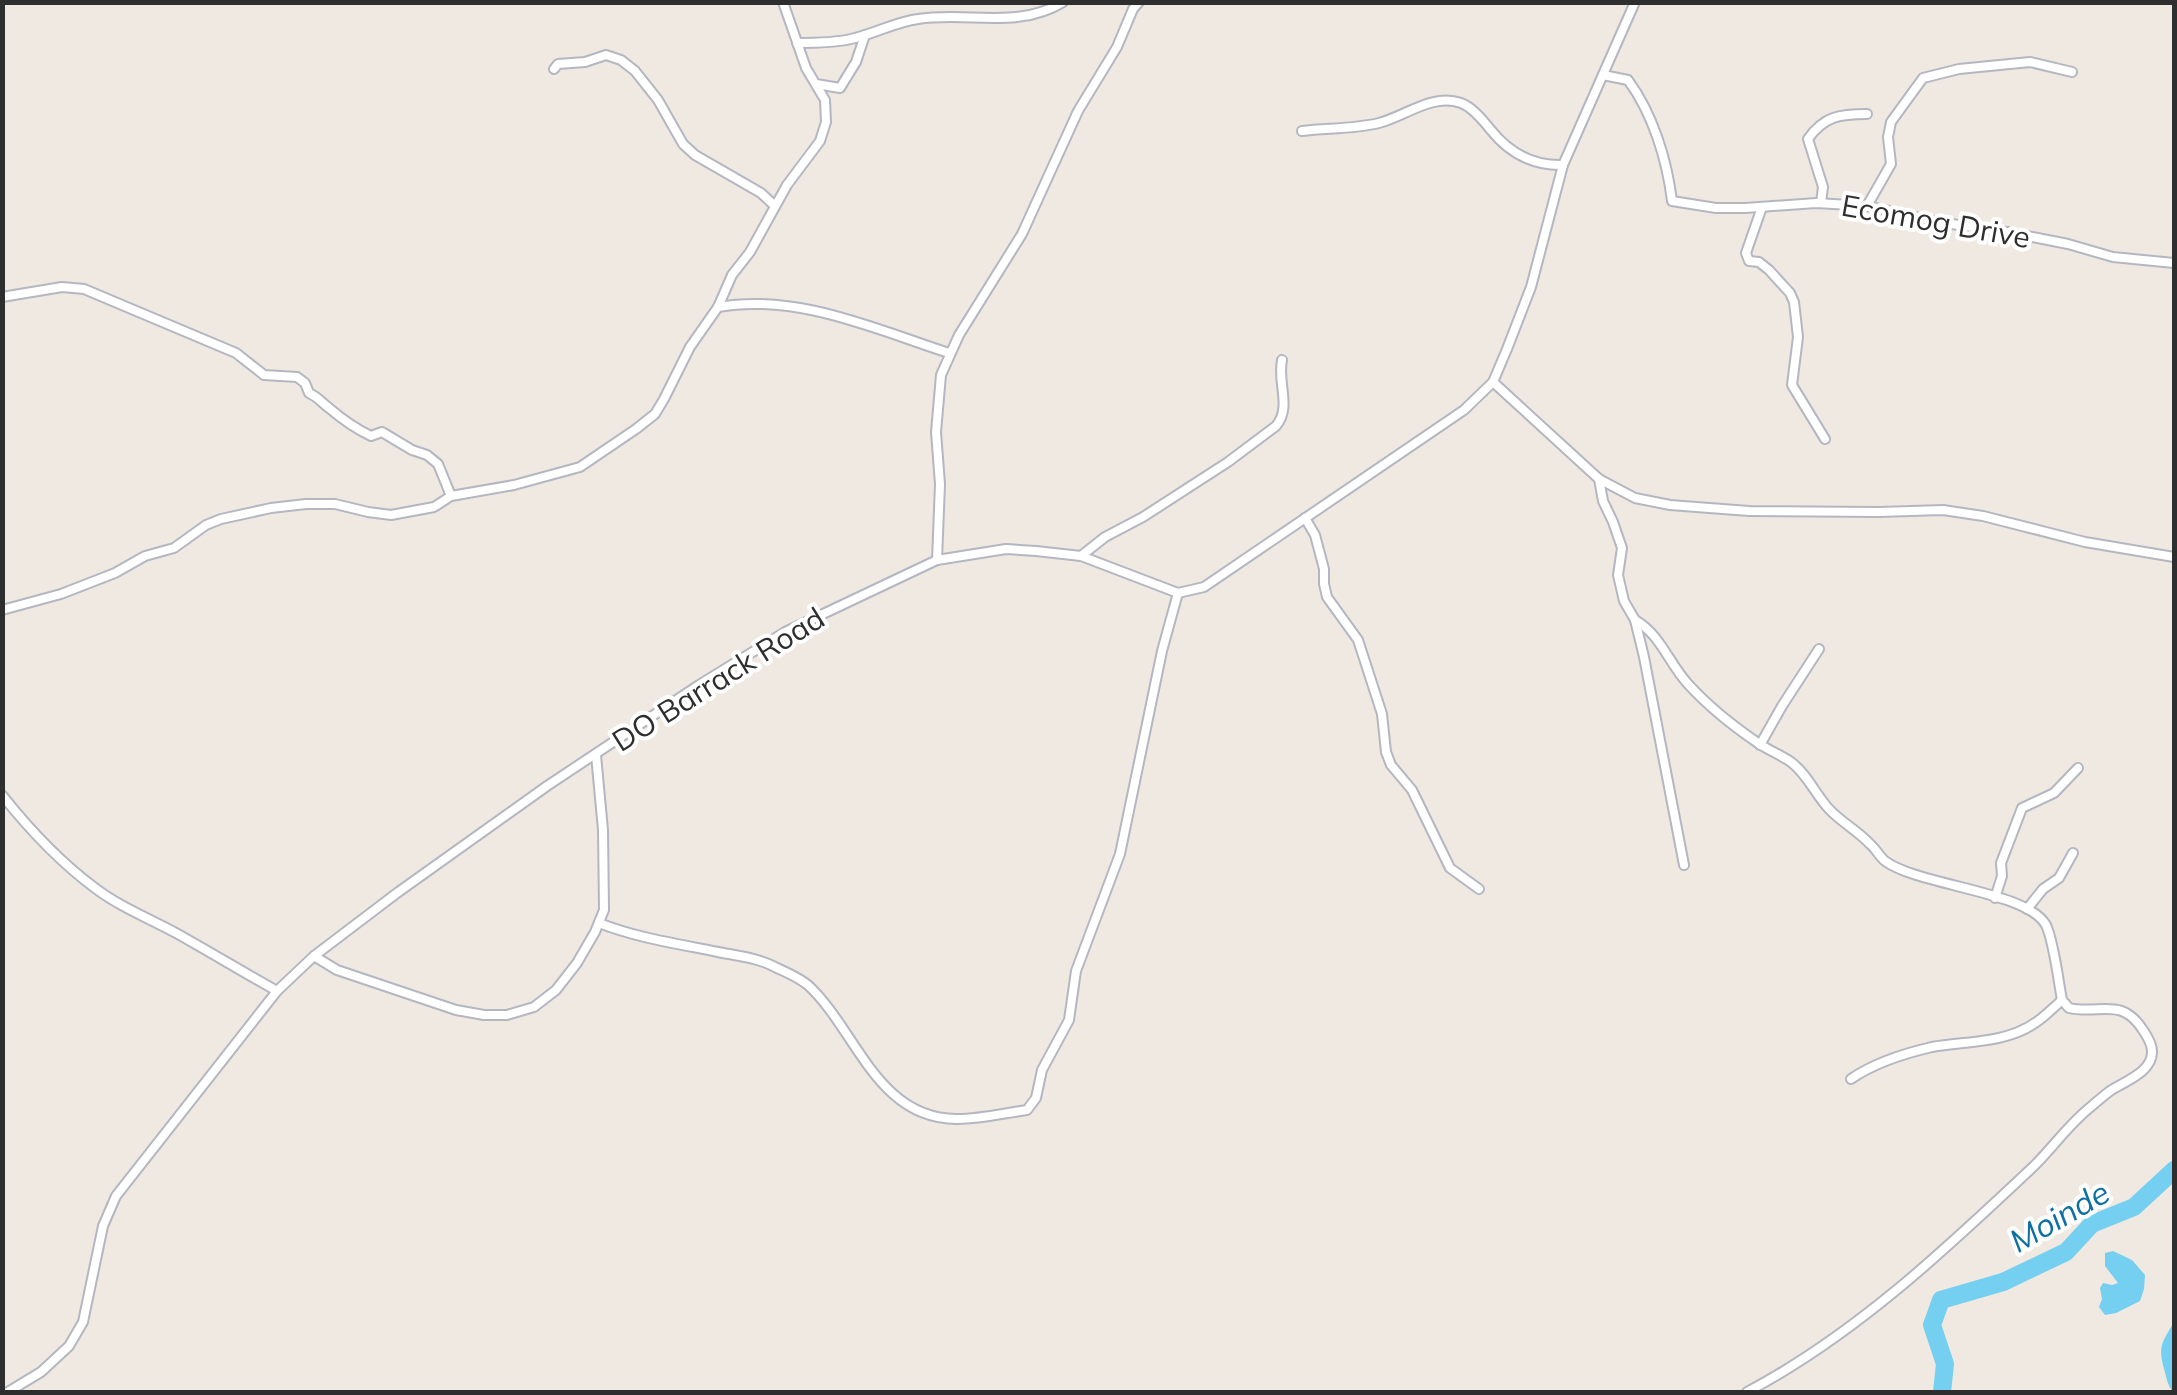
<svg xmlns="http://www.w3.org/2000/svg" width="2177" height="1395" font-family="Mulish,sans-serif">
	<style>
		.water { fill: #75cff0 }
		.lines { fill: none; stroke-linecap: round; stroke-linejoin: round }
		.river { stroke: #75cff0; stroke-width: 18 }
		.street-casing { stroke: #b4b7c1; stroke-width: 12 }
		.street { stroke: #fff; stroke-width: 8 }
		.labels { text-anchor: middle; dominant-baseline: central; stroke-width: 8; stroke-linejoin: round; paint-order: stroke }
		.street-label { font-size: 30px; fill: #2e2e2e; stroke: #fff }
		.water-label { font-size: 32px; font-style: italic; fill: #0d6fa3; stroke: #fff }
	</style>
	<rect width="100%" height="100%" fill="#efe9e1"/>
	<!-- water -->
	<g class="water">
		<polygon points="2113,1251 2132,1260 2145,1275 2144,1289 2140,1301 2116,1313 2105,1315 2099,1307 2102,1299 2100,1288 2103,1283 2112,1285 2118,1283 2105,1266 2105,1253"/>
		<path d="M2174,1322V1392H2173C2167,1384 2167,1379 2164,1369C2158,1345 2162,1343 2174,1322Z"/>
	</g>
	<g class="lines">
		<!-- river -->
		<polyline class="river" points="1942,1392 1945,1364 1932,1325 1941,1300 2003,1282 2066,1252 2092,1224 2134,1207 2174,1170"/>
		<!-- street casing -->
		<g class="street-casing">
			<g id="street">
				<path d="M797,43C815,43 834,43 851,39C874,34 895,22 918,19C968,11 1017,30 1063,2"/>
				<polyline points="554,69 558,64 585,62 606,55 621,60 635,71 658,100 683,144 695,155 761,193 775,206"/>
				<path d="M1603,75L1628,80C1653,114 1667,160 1672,201L1716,208H1745L1816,203L1867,206L1938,222L2007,232L2068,244L2113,257L2174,263"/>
				<polyline points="816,84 840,88 856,62 865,35"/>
				<path d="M1302,131C1328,128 1354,129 1379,123C1406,116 1432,93 1461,103C1472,107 1482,119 1490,129C1509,153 1532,166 1563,165"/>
				<path d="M1821,203L1823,187L1808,139C1824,116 1840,114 1867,114"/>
				<polyline points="1867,206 1891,164 1888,137 1891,122 1923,78 1959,69 2030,62 2072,72"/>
				<polyline points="1762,207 1746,253 1749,261 1759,262 1769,270 1790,293 1794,302 1798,337 1792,385 1825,439"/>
				<path d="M2,297L62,287L84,289L236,353L264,375L297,377L305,383L309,393C318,397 321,402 329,408C342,419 356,429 371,436L382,432L412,450L427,455L438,464L451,496"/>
				<path d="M718,307C797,293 875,329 949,353"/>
				<polyline points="1493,382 1599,479 1635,498 1670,505 1749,511 1879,512 1943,510 1983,516 2085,542 2174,557"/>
				<polyline points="1599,479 1603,501 1613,522 1622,548 1618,575 1624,601 1635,620 1644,657 1684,865"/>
				<polyline points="1305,518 1315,535 1324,569 1324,584 1327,597 1358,640 1382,714 1386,752 1391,765 1412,790 1450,868 1479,889"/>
				<path d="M1081,556L1105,537L1143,517L1228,462L1276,426C1292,407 1277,383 1282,360"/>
				<polyline points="937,560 940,484 936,432 941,375 959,335 1022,234 1078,111 1117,47 1133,9 1139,2"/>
				<polyline points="2,610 61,594 115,573 145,556 174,548 206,525 221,519 271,508 306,504 335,504 368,512 391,515 434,507 451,496 514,485 580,467 636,429 655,414 664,399 690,347 718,307 732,275 750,252 787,185 820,141 826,122 825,100 806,68 783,2"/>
				<path d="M1635,620C1661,635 1668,662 1688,684C1708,706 1733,726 1758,743C1768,750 1781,755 1791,762C1808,775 1815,794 1829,809C1841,822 1858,831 1870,844C1876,849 1879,856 1885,861C1919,886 2027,891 2046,925C2054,942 2058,979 2062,1000L2069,1008C2100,1015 2121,996 2143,1030C2147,1036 2152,1044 2152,1051C2153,1072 2125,1081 2110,1091C2102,1097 2094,1104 2087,1110C2067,1127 2052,1148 2034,1166C1946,1249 1855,1335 1747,1392"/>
				<polyline points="1760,745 1782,706 1819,649"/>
				<path d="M2,795C29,829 60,862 95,888C120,907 148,918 176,933C210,952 243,972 277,991L314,956L397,893L547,786L699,685L785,632L937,560L1006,549L1036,551L1081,556L1178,593L1204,587L1464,410L1493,382L1507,349L1531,287L1563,165L1635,2"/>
				<polyline points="1995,898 2002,876 2001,863 2022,808 2054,793 2078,768"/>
				<polyline points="2027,909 2043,889 2059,878 2073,853"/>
				<path d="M599,923C637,938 679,944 718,952C739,956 759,958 777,968C788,973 802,979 810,987C857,1032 878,1120 958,1119C981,1119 1005,1113 1027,1110L1036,1098L1042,1070L1069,1020L1076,971L1120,854L1162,651L1178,593"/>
				<polyline points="314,956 337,970 456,1010 484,1015 507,1015 534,1007 556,990 577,963 595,932 604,910 603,830 596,755"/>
				<path d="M1851,1079C1874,1063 1906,1053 1932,1047C1960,1042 1991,1043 2018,1032C2036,1025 2048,1013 2062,1000"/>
				<polyline points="8,1392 41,1372 69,1346 83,1322 103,1226 116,1196 277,991"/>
			</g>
		</g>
		<!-- street -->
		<use href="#street" class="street"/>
	</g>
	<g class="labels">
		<!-- street labels -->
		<g class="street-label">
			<text transform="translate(1936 221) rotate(10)">Ecomog Drive</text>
			<text transform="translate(718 679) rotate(-32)">DO Barrack Road</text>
		</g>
		<!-- water labels -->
		<g class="water-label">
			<text transform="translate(2059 1216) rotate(-30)">Moinde</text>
		</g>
	</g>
	<!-- border -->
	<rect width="2177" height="1395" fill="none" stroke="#2e2e2e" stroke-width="10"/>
</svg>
